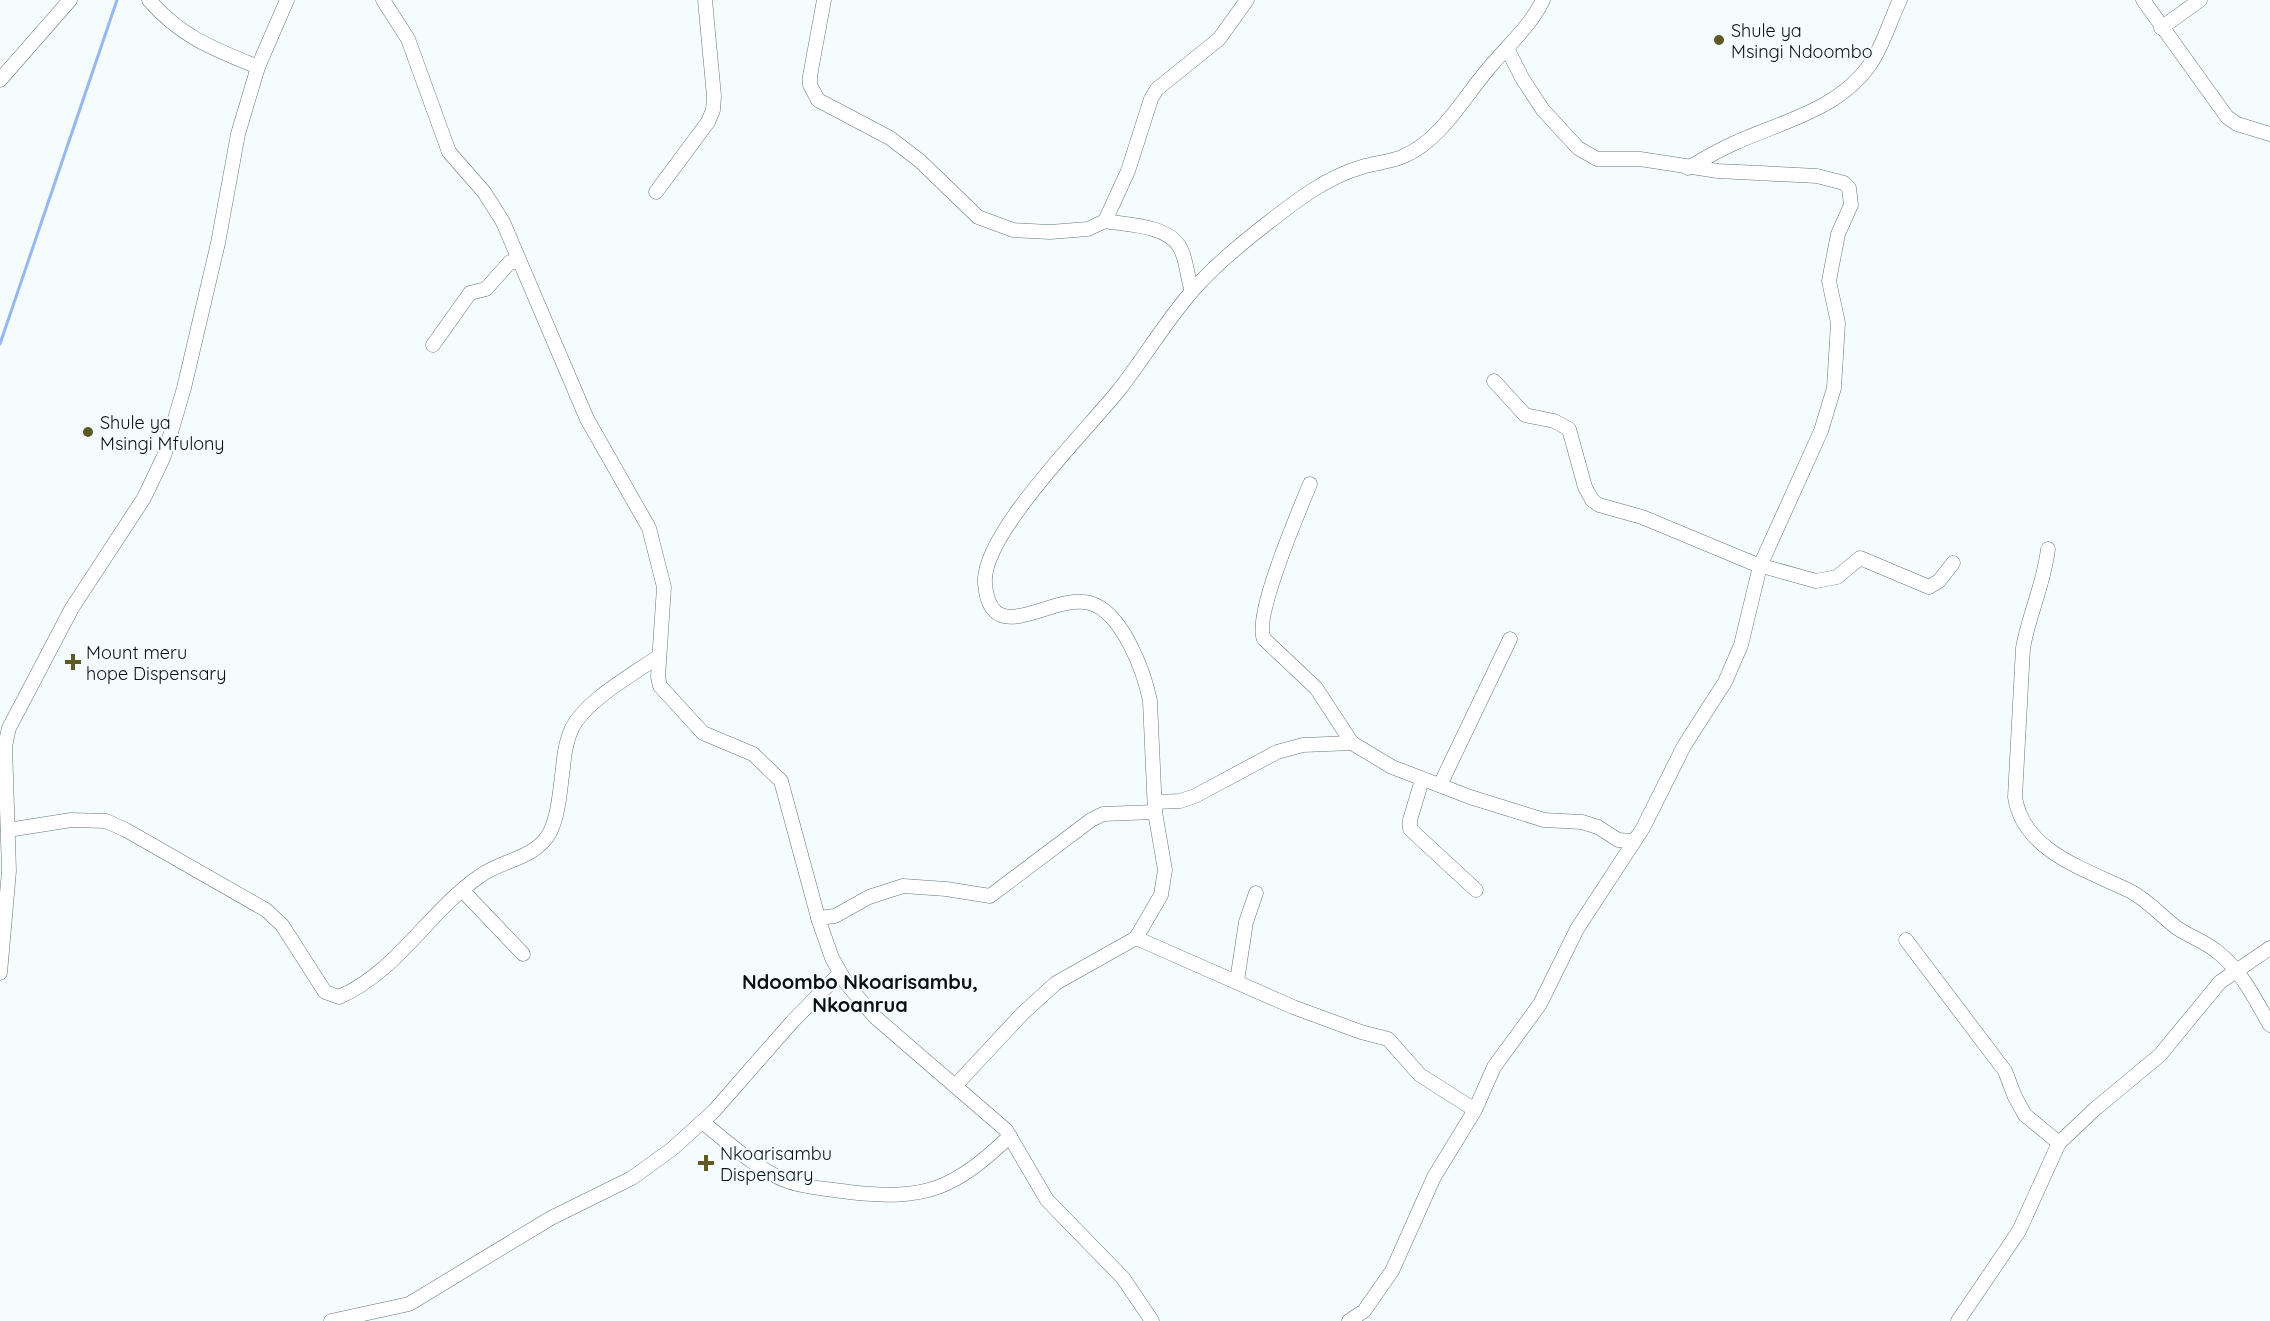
<svg xmlns="http://www.w3.org/2000/svg" width="2270" height="1321" font-family="Quicksand,sans-serif">
	<style>
		.lines { fill: none; stroke-linecap: round; stroke-linejoin: round }
		.stream { stroke: #95b8f2; stroke-width: 3 }
		.minor-casing { stroke: #65767a; stroke-width: 15 }
		.minor { stroke: #fff; stroke-width: 14 }
		.poi-dot { fill: #5e5925; stroke: #f5fcfe; stroke-width: 2 }
		.labels { text-anchor: middle; dominant-baseline: central; stroke-width: 4.5; stroke-linejoin: round; paint-order: stroke }
		.poi-label { font-size: 18px; fill: #0b1113; stroke: #f5fcfe; text-anchor: start }
		.neighbourhood-label { font-size: 20px; font-weight: bold; fill: #0b1113; stroke: #f5fcfe }
	</style>
	<rect width="100%" height="100%" fill="#f5fcfe"/>
	<g class="lines">
		<!-- stream -->
		<polyline class="stream" points="0,344 117,0"/>
		<!-- minor casing -->
		<g class="minor-casing">
			<g id="minor">
				<path d="M149,0C181,37 214,49 258,67"/>
				<polyline points="383,0 408,39 449,152 484,192 503,222 587,419 649,528 664,587 658,677 660,686 703,733 753,754 781,781 819,921 832,958 846,983 875,1017 1006,1130 1047,1200 1123,1278 1152,1321"/>
				<polyline points="824,0 810,76 810,85 818,100 890,138 920,161 978,217 1013,230 1050,232 1088,229 1105,221 1128,171 1151,99 1157,89 1219,39 1247,0"/>
				<polyline points="2143,0 2227,117 2237,124 2270,134"/>
				<polyline points="2161,28 2200,0"/>
				<polyline points="0,80 70,0"/>
				<path d="M1688,168C1704,159 1720,149 1737,142C1784,121 1840,109 1871,63C1884,44 1890,20 1900,0"/>
				<polyline points="656,192 708,122 713,110 714,96 705,0"/>
				<path d="M1105,221C1127,225 1166,225 1179,246C1187,258 1187,278 1192,291"/>
				<polyline points="433,345 470,293 486,289 510,262 520,262"/>
				<polyline points="1494,381 1525,415 1554,421 1569,429 1585,487 1592,500 1599,505 1642,517 1755,564 1816,581 1837,577 1860,558 1929,587 1939,581 1953,563"/>
				<path d="M1310,484C1299,511 1253,617 1264,639L1316,688L1352,743"/>
				<path d="M2048,549C2044,584 2029,614 2023,648L2015,797C2023,852 2088,870 2130,891C2149,901 2161,916 2177,928C2192,938 2207,942 2220,954C2242,972 2256,1001 2270,1025"/>
				<polyline points="1422,780 1410,820 1410,829 1476,890"/>
				<polyline points="1440,785 1510,639"/>
				<polyline points="1155,802 1180,801 1195,796 1277,752 1303,745 1352,743 1392,767 1470,797 1544,820 1582,822 1598,827 1618,840 1634,841"/>
				<path d="M8,830L71,820L106,821L126,830L266,910L282,925L325,992L339,997C397,972 429,911 480,876C502,860 534,859 549,834C559,816 560,788 563,768C564,754 566,741 572,728C586,700 634,674 659,656"/>
				<polyline points="462,890 523,954"/>
				<polyline points="818,918 835,916 869,897 903,886 946,889 990,896 1091,820 1103,814 1155,812"/>
				<polyline points="1136,938 1293,1007 1361,1032 1388,1039 1420,1075 1475,1110"/>
				<polyline points="1906,940 2005,1071 2015,1097 2025,1115 2059,1143"/>
				<polyline points="0,973 9,871 5,746 9,728 72,608 144,498 164,456 184,388 218,243 238,134 258,67 287,0"/>
				<polyline points="1237,981 1246,922 1256,893"/>
				<path d="M955,1086L1023,1013L1056,983L1136,938L1161,895L1165,870L1155,812L1150,701C1144,671 1122,612 1090,603C1052,592 990,652 985,583C981,535 1088,429 1119,390C1144,358 1166,321 1193,290C1215,265 1243,242 1269,222C1297,200 1327,177 1362,167C1375,163 1391,162 1404,156C1441,140 1464,97 1489,68C1508,45 1530,27 1543,0"/>
				<path d="M702,1122C728,1142 758,1171 790,1182C808,1188 829,1189 849,1192C926,1201 954,1189 1010,1136"/>
				<polyline points="331,1321 409,1304 551,1218 632,1178 672,1149 714,1111 792,1022 840,973"/>
				<polyline points="1349,1321 1364,1311 1392,1271 1434,1177 1475,1110 1494,1067 1540,1004 1577,929 1643,828 1684,746 1725,682 1741,645 1760,566 1821,431 1834,388 1838,323 1829,281 1838,234 1851,205 1849,188 1844,183 1817,176 1718,171 1640,159 1597,159 1578,148 1543,110 1522,78 1507,48"/>
				<polyline points="1958,1321 2019,1231 2059,1143 2095,1109 2160,1055 2220,982 2270,948"/>
			</g>
		</g>
		<!-- minor -->
		<use href="#minor" class="minor"/>
	</g>
	<!-- markers -->
	<g class="poi-dot">
		<circle cx="1719" cy="40" r="6"/>
		<circle cx="88" cy="432" r="6"/>
		<path d="M70 653h6v6h6v6h-6v6h-6v-6h-6v-6h6z"/>
		<path d="M703 1154h6v6h6v6h-6v6h-6v-6h-6v-6h6z"/>
	</g>
	<g class="labels">
		<!-- poi labels -->
		<g class="poi-label">
			<text x="1731" y="30">Shule ya<tspan x="1731" dy="21">Msingi Ndoombo</tspan></text>
			<text x="100" y="422">Shule ya<tspan x="100" dy="21">Msingi Mfulony</tspan></text>
			<text x="86" y="652">Mount meru<tspan x="86" dy="21">hope Dispensary</tspan></text>
			<text x="720" y="1153">Nkoarisambu<tspan x="720" dy="21">Dispensary</tspan></text>
		</g>
		<!-- neighbourhood labels -->
		<g class="neighbourhood-label">
			<text x="860" y="981">Ndoombo Nkoarisambu,<tspan x="860" dy="23">Nkoanrua</tspan></text>
		</g>
	</g>
</svg>
